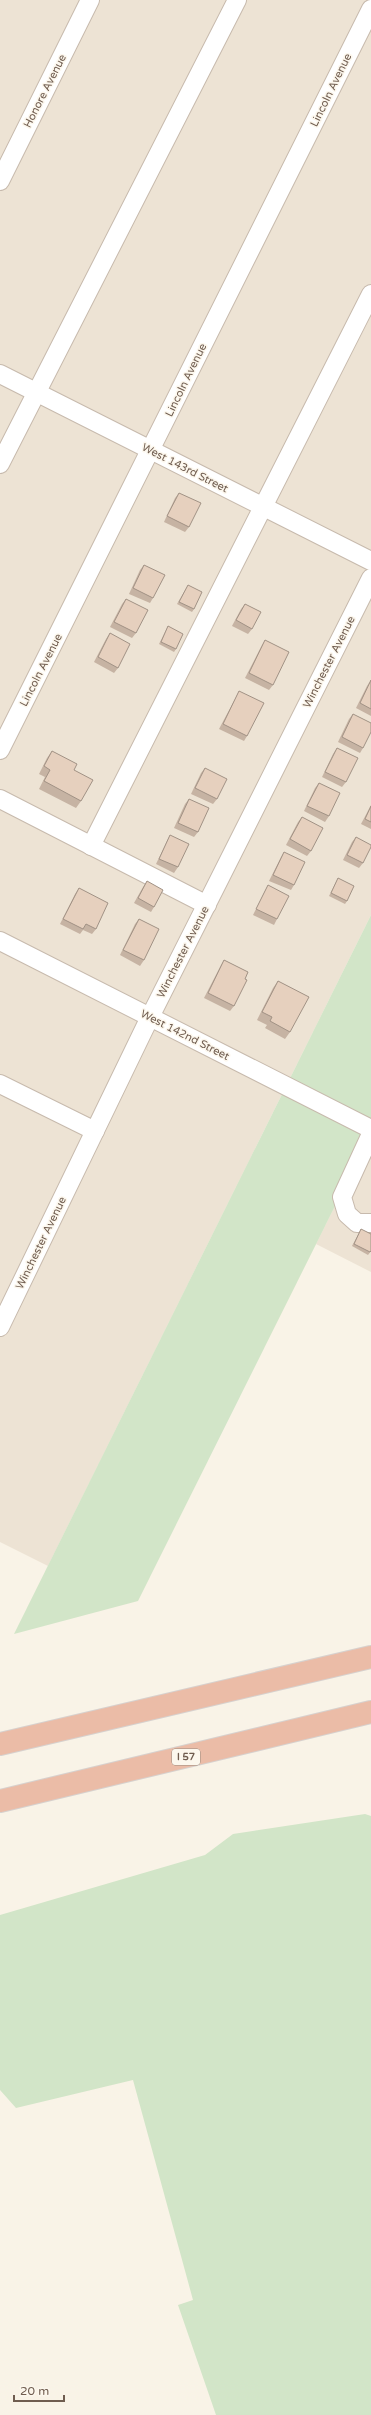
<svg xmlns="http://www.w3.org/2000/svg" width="371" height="2415" font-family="'Varela Round',sans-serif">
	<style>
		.residential { fill: #ede3d4 }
		.green { fill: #d2e5c8 }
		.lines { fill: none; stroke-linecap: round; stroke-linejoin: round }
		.minor-casing { stroke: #c7baad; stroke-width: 20 }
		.highway-casing { stroke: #d7d1ce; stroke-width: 24 }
		.minor { stroke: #fff; stroke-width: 18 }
		.highway { stroke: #ebbca7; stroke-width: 22 }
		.wall { fill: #c6b3a3 }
		.building { fill: #e6d0be; stroke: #a19285 }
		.labels { text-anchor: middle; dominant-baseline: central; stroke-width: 3; stroke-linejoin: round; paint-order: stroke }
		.shield { fill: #fcf7ed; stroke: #998a7e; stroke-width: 1 }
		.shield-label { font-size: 10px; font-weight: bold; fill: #6f5c4f }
		.street-label { font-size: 11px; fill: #6f5c4f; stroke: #fcf7ed }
	</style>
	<rect width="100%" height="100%" fill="#f9f3e7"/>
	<!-- residential -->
	<g class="residential">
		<polygon points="0,0 371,0 371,915 48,1566 0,1542"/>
		<polygon points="371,1134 371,1272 316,1244"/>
	</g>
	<!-- green -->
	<g class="green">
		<polygon points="371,915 371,1134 138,1601 14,1634"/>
		<polygon points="365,1814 371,1816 371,2415 216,2415 178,2305 193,2300 133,2080 16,2108 0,2090 0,1915 205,1855 233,1834"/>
	</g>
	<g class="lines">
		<!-- minor casing -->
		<g class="minor-casing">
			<g id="minor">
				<polyline points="0,181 90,0"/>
				<polyline points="0,374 371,561"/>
				<polyline points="0,464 237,0"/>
				<polyline points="0,750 371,9"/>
				<polyline points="0,799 207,905"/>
				<polyline points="91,846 371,294"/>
				<polyline points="0,941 371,1129"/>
				<polyline points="0,1084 95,1131"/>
				<polyline points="371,1134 342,1197 347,1214 357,1223 371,1223"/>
				<polyline points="0,1327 150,1017 371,578"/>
			</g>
		</g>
		<!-- highway casing -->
		<g class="highway-casing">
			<g id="highway">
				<polyline points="0,1744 371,1657"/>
				<polyline points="0,1801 371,1712"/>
			</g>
		</g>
		<!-- minor -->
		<use href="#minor" class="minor"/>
		<!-- highway -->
		<use href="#highway" class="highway"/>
	</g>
	<!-- wall -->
	<g class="wall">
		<polygon points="179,493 189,527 185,532 164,522 175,498"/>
		<polygon points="144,565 153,598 150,603 129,594 140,570"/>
		<polygon points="188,585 194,609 192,612 177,604"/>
		<polygon points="126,599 136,633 132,638 110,627 122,604"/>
		<polygon points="245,604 252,629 248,634 232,626 241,609"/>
		<polygon points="168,626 176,649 174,652 159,644"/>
		<polygon points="110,633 118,668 114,673 94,662 106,639"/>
		<polygon points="265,640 273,685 269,690 245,678 262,645"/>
		<polygon points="371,680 371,716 356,708 367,686"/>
		<polygon points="239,691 247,736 244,741 219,729 236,697"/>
		<polygon points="353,714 363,748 360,753 338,742 349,719"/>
		<polygon points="337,748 346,782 342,787 322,777 333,754"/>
		<polygon points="52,751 74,770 81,801 76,808 39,789 45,777 39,774 47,758"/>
		<polygon points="205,768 217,799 213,804 191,794 201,773"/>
		<polygon points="319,783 329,816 325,822 304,811 315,788"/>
		<polygon points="189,799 198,832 194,837 174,828 185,804"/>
		<polygon points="371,805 371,829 361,824"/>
		<polygon points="302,817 311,851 307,856 286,845 298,822"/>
		<polygon points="170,835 178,867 174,873 156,864 167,841"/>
		<polygon points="356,837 363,863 359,868 343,860 352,842"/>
		<polygon points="284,852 294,885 291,890 269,881 281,857"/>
		<polygon points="338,878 347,901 345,904 329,896"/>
		<polygon points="147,881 154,907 151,912 134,903 143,887"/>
		<polygon points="268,885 277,919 274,925 253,915"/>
		<polygon points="79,888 96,929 92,934 83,930 80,934 60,924 75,894"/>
		<polygon points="139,919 144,960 140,966 120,955 135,924"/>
		<polygon points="224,960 245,979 234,1006 230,1011 204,998 221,965"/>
		<polygon points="278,981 290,1032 285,1039 265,1028 267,1025 257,1020 273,988"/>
		<polygon points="361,1229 371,1251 368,1255 352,1246"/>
	</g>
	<!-- building -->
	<g class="building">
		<polygon points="179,493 201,503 189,527 167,516"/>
		<polygon points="144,565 165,575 153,598 133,588"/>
		<polygon points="188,585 202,592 194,609 179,602"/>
		<polygon points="126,599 148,610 136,633 114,622"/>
		<polygon points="245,604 261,612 252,629 236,620"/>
		<polygon points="168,626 183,634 176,649 161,642"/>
		<polygon points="110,633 130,644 118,668 98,657"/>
		<polygon points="265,640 289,652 273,685 249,673"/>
		<polygon points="371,680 371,709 360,703"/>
		<polygon points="239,691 264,703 247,736 223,724"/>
		<polygon points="353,714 371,723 371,732 363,748 342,737"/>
		<polygon points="337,748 358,758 346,782 325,772"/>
		<polygon points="52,751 77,764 74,770 93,780 81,801 44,781 50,770 44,766"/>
		<polygon points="205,768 227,779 217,799 195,788"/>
		<polygon points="319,783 340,793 329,816 307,806"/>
		<polygon points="189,799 209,808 198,832 178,823"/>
		<polygon points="371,806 371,822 365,819"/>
		<polygon points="302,817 323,828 311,851 290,839"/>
		<polygon points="170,835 189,844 178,867 159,859"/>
		<polygon points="356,837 371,845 371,847 363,863 347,855"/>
		<polygon points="284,852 305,862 294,885 273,875"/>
		<polygon points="338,878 354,886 347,901 331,893"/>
		<polygon points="147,881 163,890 154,907 138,898"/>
		<polygon points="268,885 289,896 277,919 256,909"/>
		<polygon points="79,888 108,903 96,929 86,924 83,929 63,919"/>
		<polygon points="139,919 159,929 144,960 123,950"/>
		<polygon points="224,960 248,972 245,979 247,980 234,1006 208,993"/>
		<polygon points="278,981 309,997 290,1032 270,1021 272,1017 262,1012"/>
		<polygon points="361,1229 371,1234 371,1251 370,1252 354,1244"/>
	</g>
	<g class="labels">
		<!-- shield labels -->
		<rect class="shield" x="172" y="1749" width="28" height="16" rx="3"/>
		<g class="shield-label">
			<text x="186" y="1757">I 57</text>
		</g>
		<!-- street labels -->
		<g class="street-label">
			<text transform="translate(331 90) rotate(-64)">Lincoln Avenue</text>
			<text transform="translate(45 91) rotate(-63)">Honore Avenue</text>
			<text transform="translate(186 380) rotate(-64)">Lincoln Avenue</text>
			<text transform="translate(185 468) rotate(27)">West 143rd Street</text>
			<text transform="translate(329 662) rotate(-63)">Winchester Avenue</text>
			<text transform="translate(41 670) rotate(-63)">Lincoln Avenue</text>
			<text transform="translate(183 952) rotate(-63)">Winchester Avenue</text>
			<text transform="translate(185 1035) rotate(27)">West 142nd Street</text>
			<text transform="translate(41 1243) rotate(-64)">Winchester Avenue</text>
		</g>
	</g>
	<!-- scale -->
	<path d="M14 2395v6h50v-6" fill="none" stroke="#6f5c4f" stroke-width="2"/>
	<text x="20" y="2395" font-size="12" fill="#6f5c4f" stroke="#fcf7ed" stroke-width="3" paint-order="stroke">20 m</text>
</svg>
